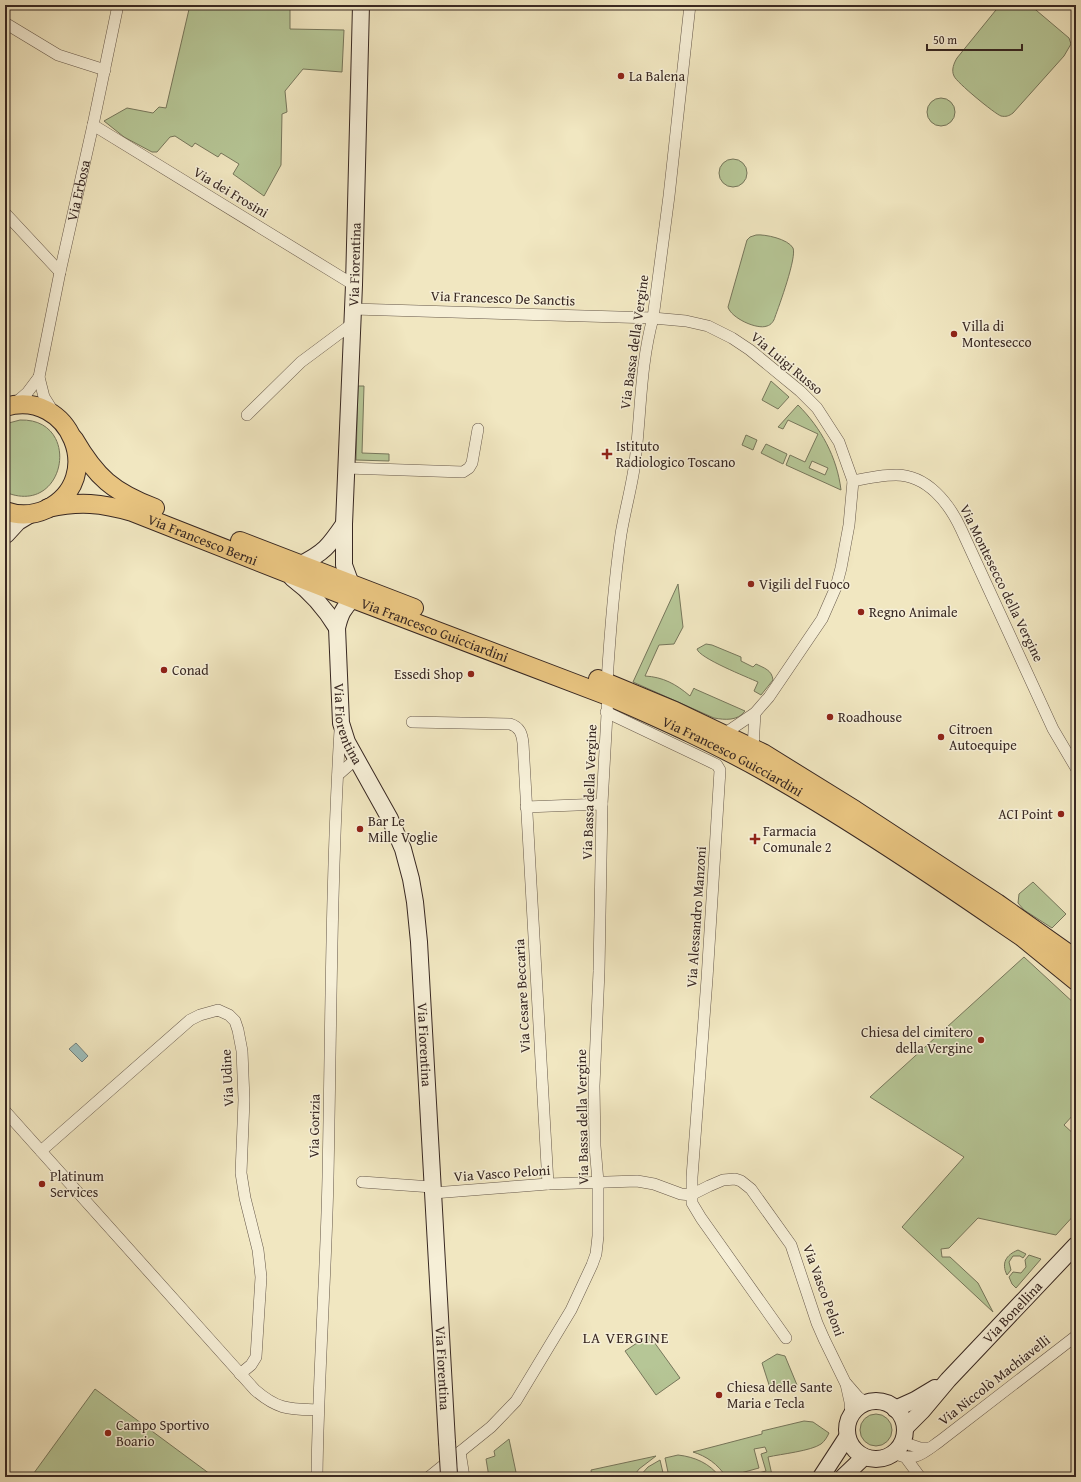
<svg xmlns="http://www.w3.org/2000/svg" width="1081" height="1482" font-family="'Gentium Book Plus',serif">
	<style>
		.green { fill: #b6c696; stroke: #77775c; fill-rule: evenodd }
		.water { fill: #9dbebb; stroke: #75827e }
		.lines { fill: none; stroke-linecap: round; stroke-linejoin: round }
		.street-casing { stroke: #66584a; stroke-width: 12 }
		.secondary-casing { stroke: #382822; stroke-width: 18 }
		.primary-casing { stroke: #382822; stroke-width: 20 }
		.street { stroke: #f6efd7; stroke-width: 11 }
		.secondary { stroke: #f6efd7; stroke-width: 16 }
		.primary { stroke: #e8c480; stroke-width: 18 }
		.secondary-bridge-casing { stroke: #382822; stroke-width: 18; stroke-linecap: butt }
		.secondary-bridge { stroke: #f6efd7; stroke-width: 16 }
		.poi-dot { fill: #8f2418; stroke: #f6efd7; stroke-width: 1.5 }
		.labels { text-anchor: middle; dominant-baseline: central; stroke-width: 3; stroke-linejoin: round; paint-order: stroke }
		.poi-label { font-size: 14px; fill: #382822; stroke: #f6efd7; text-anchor: start }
		.street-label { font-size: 14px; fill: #382822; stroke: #f6efd7 }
		.neighbourhood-label { font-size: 15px; letter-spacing: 1px; fill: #382822; stroke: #f6efd7 }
	</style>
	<rect width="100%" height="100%" fill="#f1e7c1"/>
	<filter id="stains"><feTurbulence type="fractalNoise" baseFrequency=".005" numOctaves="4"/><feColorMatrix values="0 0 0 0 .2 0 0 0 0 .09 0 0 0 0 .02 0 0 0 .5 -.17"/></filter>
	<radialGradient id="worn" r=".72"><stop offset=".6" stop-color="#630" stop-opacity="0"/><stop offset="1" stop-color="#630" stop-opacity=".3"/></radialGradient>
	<!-- green -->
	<g class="green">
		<polygon points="190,5 290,5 290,29 344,30 342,72 303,69 285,91 287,112 282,114 281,165 264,196 233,174 239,164 221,153 218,157 195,143 192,147 175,136 170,137 157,152 152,152 124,137 104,121 127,108 153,113 159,107 166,108"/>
		<path d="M1000,5H1030L1069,38L1071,44L1064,56L1013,113C1009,116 1006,117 1001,116C995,114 956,82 954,76C951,70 954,63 957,58Z"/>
		<circle cx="941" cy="112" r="14"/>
		<circle cx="733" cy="173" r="14"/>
		<path d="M756,235C765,234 788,239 793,248C797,257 779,306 775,317C774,321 771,325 767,326C757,330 731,318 728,307L747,240L750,237Z"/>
		<polygon points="771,381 789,397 778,409 762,400"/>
		<polygon points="358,386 364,386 362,453 389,454 389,461 356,460"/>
		<path d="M798,405C821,428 837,457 841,490L786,465L790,455L805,462L818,434L788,420L783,429L778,427ZM812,461L828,468L825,475L809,468Z"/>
		<path d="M20,420C83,418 66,518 5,492V424Z"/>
		<polygon points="746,435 757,440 753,450 742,445"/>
		<polygon points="766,444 787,454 783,464 761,453"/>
		<path d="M678,584L683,627L674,644L659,645L645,676C663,677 676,684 690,696L694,688L695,689L745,711C738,721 725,720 714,718L633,682Z"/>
		<path d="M706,644L712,645L741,657V661L753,667L756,664C764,668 772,670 773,680L761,695L754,691L758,682C747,677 699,658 697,649Z"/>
		<polygon points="1033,882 1066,914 1052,928 1024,910 1018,903 1019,894"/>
		<polygon points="1024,957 1076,1005 1076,1116 1074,1114 1064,1125 1076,1136 1076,1213 1056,1235 978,1218 949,1248 941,1249 942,1257 950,1257 978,1283 993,1312 902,1227 964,1157 870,1097"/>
		<path d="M1018,1250L1026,1254L1023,1258L1020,1256H1013L1009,1262L1011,1270L1007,1275C1001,1263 1006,1255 1018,1250Z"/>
		<polygon points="1029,1255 1041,1259 1016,1288 1012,1284 1009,1277 1013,1272 1021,1273 1026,1267 1025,1260"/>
		<polygon points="649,1335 680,1378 656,1395 625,1351"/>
		<polygon points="777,1354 785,1356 797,1385 771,1391 762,1363"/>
		<polygon points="95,1389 214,1477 31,1477"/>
		<circle cx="876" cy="1430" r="16"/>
		<path d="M804,1421L813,1422L829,1433C827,1437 825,1441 821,1444C811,1451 781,1454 768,1457L772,1475L765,1477H744L766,1471L761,1454L767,1452L765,1447L754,1449L759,1468L726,1477C718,1464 706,1456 693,1452L762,1434V1431Z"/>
		<polygon points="509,1439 517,1477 489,1477 486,1459 495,1456 494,1451"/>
		<path d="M678,1455C695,1457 709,1463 720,1477H669L665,1458Z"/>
		<polygon points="656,1456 639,1469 633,1477 592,1477 591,1470"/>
		<polygon points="660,1460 664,1477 639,1477 648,1467"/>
	</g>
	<!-- water -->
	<polygon class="water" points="76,1043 88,1056 82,1062 69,1049"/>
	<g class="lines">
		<!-- street casing -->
		<g class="street-casing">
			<g id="street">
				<polyline points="5,23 58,55 105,70"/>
				<polyline points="93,125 354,285"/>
				<polyline points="5,213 60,272"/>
				<polyline points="353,309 653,318 686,321 708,326 732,338 750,350 800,391 817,408 839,442 853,481 849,525 841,568 836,587 822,619 769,697 755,713 724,734"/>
				<polyline points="13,405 27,393 39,377"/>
				<path id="s1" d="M54,413L44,397L39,377L60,272L93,125L118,5"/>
				<polyline points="247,415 301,362 352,324"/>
				<polyline points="346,468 463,472 469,468 472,463 478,429"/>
				<path d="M853,481C867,478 881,475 896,475C927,475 949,503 961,529L1053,729L1076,768"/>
				<path d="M607,682C610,633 614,583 621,534C625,510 632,486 635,462C641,414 640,365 653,318L669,196L690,5"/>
				<polyline points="606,712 711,762 717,765 720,770 707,979 692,1177 692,1203 701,1218 786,1338"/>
				<path d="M412,722L510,724C520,727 522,734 523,743L548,1184"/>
				<polyline points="753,748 755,713"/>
				<polyline points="338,775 356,759"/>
				<polyline points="526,807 602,804"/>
				<path d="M5,1111L255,1390C278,1410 289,1409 318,1410"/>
				<polyline points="41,1151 190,1020 200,1015 218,1010 229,1015 235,1021 238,1030 242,1051 244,1100 241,1173 245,1198 258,1250 261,1277 256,1357 251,1365 240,1374"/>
				<polyline points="362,1182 432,1187"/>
				<polyline points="433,1193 548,1184 637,1181 654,1184 681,1194 691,1195 709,1186 723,1180 735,1179 741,1181 751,1189 791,1245 817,1323 824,1339 845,1382 858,1397 866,1403"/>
				<polyline points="846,1384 850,1402 851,1416"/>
				<polyline points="902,1442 920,1448 930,1448"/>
				<polyline points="460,1452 464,1477"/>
				<path d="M894,1453C915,1463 923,1453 940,1441L1076,1336"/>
				<polyline points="906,1458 920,1477"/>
				<path d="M317,1477C318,1377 326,1277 328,1177C331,1028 331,879 340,730"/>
				<polyline points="429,1477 491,1427 516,1401 571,1310 592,1265 596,1254 598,1236 598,1182 595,1146 594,1086 599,971 602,804 608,696"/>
			</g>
		</g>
		<!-- secondary casing -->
		<g class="secondary-casing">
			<g id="secondary">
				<polyline points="6,535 18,522 33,513"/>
				<path d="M299,565C324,553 329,546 344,524"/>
				<path d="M292,578C311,592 325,608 337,628"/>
				<path id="s2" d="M351,584L344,565V524L354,285L361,5"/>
				<path id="s3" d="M353,599C343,608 340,615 337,628L341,723L347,742L390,819L403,849L411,879L415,902L419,942L447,1442"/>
				<circle cx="876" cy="1430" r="29"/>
				<polyline points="895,1409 915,1400 935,1388"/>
				<path id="s4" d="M905,1428L922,1411L948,1380L1076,1245"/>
				<polyline points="821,1477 847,1437"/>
				<polyline points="843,1477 864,1457"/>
			</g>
		</g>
		<!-- primary casing -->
		<g class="primary-casing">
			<g id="primary">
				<path d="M5,407C70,388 107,479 47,509C34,515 19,516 5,511"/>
				<path d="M74,439C96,477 113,492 155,508"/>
				<path id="s5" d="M48,508C79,501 102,503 132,512L353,599L608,696C663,720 719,745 771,775C850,820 926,871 1000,922L1022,937L1076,981"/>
				<polyline points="240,541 414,608"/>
				<polyline points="598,679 675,711 763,753 855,810 997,903 1076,959"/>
			</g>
		</g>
		<!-- street -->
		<use href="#street" class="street"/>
		<!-- secondary -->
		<use href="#secondary" class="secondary"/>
		<!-- primary -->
		<use href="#primary" class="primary"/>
		<!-- secondary-bridge casing -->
		<g class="secondary-bridge-casing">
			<polyline id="secondary-bridge" points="447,1442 449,1475"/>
		</g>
		<!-- secondary-bridge -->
		<use href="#secondary-bridge" class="secondary-bridge"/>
	</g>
	<!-- markers -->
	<g class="poi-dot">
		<circle cx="621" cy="76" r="4"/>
		<circle cx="954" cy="334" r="4"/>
		<path d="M605 448h4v4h4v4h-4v4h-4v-4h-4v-4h4z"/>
		<circle cx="751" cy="584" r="4"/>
		<circle cx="861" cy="612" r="4"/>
		<circle cx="164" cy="670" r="4"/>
		<circle cx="471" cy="674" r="4"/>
		<circle cx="830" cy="717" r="4"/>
		<circle cx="941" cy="737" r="4"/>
		<circle cx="1061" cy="814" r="4"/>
		<circle cx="360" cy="829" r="4"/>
		<path d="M753 833h4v4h4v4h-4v4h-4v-4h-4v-4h4z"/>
		<circle cx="981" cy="1040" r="4"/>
		<circle cx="42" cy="1184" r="4"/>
		<circle cx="719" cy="1395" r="4"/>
		<circle cx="108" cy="1433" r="4"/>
	</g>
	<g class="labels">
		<!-- poi labels -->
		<g class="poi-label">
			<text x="629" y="76">La Balena</text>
			<text x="962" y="326">Villa di<tspan x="962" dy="16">Montesecco</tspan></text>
			<text x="616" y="446">Istituto<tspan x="616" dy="16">Radiologico Toscano</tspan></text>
			<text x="759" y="584">Vigili del Fuoco</text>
			<text x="869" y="612">Regno Animale</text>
			<text x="172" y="670">Conad</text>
			<text x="463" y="674" text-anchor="end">Essedi Shop</text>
			<text x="838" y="717">Roadhouse</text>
			<text x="949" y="729">Citroen<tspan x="949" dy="16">Autoequipe</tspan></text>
			<text x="1053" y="814" text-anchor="end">ACI Point</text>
			<text x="368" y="821">Bar Le<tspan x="368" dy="16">Mille Voglie</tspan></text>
			<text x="763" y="831">Farmacia<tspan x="763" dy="16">Comunale 2</tspan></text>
			<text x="973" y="1032" text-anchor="end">Chiesa del cimitero<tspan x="973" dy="16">della Vergine</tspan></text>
			<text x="50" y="1176">Platinum<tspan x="50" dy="16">Services</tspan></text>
			<text x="727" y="1387">Chiesa delle Sante<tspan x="727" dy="16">Maria e Tecla</tspan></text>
			<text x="116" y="1425">Campo Sportivo<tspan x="116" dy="16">Boario</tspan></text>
		</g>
		<!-- street labels -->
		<g class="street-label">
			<text stroke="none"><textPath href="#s1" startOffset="230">Via Erbosa</textPath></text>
			<text transform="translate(231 192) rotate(31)">Via dei Frosini</text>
			<text stroke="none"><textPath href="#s2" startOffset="321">Via Fiorentina</textPath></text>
			<text transform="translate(503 298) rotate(2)">Via Francesco De Sanctis</text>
			<text transform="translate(634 342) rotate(-82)">Via Bassa della Vergine</text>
			<text transform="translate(787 363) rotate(40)">Via Luigi Russo</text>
			<text stroke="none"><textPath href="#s5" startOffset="161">Via Francesco Berni</textPath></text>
			<text transform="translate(1002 583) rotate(64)">Via Montesecco della Vergine</text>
			<text stroke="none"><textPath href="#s5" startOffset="410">Via Francesco Guicciardini</textPath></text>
			<text stroke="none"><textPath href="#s3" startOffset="131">Via Fiorentina</textPath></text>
			<text stroke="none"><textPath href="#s5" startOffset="734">Via Francesco Guicciardini</textPath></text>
			<text transform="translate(589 792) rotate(-88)">Via Bassa della Vergine</text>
			<text transform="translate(696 917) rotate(-86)">Via Alessandro Manzoni</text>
			<text transform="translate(522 996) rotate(-93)">Via Cesare Beccaria</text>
			<text stroke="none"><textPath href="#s3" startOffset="467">Via Fiorentina</textPath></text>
			<text transform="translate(227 1078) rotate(-93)">Via Udine</text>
			<text transform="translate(582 1117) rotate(-91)">Via Bassa della Vergine</text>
			<text transform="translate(314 1126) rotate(-89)">Via Gorizia</text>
			<text transform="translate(502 1173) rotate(-4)">Via Vasco Peloni</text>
			<text transform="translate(824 1290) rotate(70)">Via Vasco Peloni</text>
			<text stroke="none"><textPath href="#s4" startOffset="158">Via Bonellina</textPath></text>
			<text stroke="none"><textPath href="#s3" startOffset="791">Via Fiorentina</textPath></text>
			<text transform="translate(994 1380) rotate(-38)">Via Niccolò Machiavelli</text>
		</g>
		<!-- neighbourhood labels -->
		<g class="neighbourhood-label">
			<text x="626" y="1337">LA VERGINE</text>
		</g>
	</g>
	<!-- margin -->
	<rect width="1081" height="1482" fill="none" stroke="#f1e7c1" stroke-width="20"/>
	<rect x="6" y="6" width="1069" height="1470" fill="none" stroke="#382822" stroke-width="2"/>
	<rect x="10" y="10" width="1061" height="1462" fill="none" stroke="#382822"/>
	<!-- scale -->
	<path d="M927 44v6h95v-6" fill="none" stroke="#382822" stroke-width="2"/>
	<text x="933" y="44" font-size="12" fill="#382822" stroke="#f6efd7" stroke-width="3" paint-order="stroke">50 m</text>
	<rect width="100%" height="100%" filter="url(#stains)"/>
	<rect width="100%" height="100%" fill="url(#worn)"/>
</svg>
